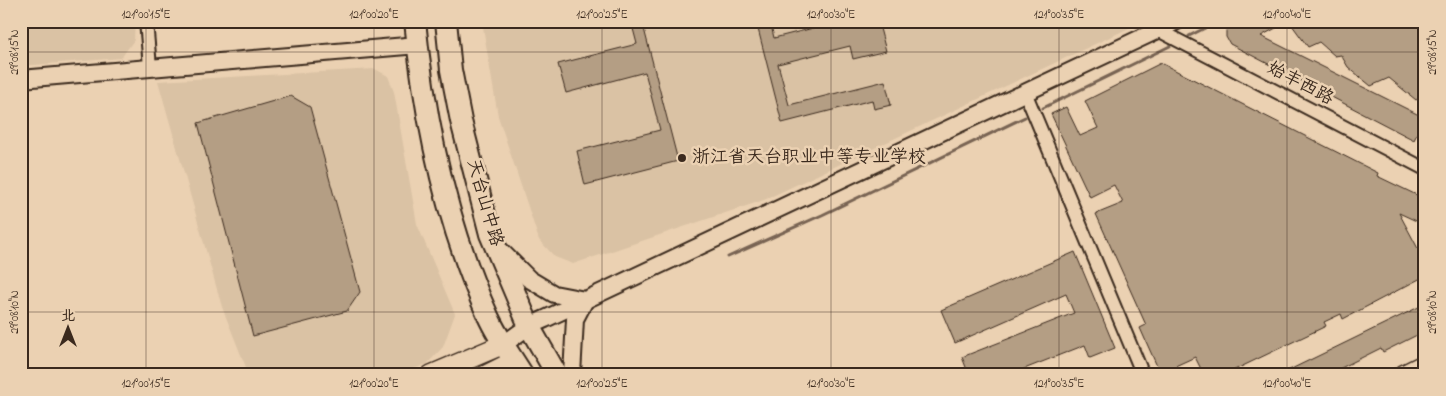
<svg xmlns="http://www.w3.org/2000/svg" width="1446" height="396" font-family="'Indie Flower','LXGW WenKai TC',sans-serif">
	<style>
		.built { fill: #dac2a4 }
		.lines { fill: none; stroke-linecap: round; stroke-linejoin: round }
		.stream { stroke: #786452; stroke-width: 3 }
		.building { fill: #b49e84; stroke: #3b2a1e }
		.minor-casing { stroke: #3b2a1e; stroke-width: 16 }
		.tertiary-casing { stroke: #3b2a1e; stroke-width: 20 }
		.secondary-casing { stroke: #3b2a1e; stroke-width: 22 }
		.primary-casing { stroke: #3b2a1e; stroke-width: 24 }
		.minor { stroke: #ebd1b2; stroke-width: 12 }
		.tertiary { stroke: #ebd1b2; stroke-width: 16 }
		.secondary { stroke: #ebd1b2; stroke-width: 19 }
		.primary { stroke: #ebd1b2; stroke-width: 20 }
		.ticks { fill: none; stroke: #3b2a1e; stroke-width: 1; stroke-opacity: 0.45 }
		.poi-dot { fill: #3b2a1e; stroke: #ebd1b2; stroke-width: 2 }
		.labels { text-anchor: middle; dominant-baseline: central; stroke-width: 5; stroke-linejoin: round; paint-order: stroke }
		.street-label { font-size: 18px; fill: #3b2a1e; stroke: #ebd1b2 }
		.poi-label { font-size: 18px; fill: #3b2a1e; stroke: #ebd1b2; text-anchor: start }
		.neatline { fill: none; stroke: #3b2a1e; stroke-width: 2 }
		.ticks-label { font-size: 12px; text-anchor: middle; fill: #3b2a1e }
	</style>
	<rect width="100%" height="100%" fill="#ebd1b2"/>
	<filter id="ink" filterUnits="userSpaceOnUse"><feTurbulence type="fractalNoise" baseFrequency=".02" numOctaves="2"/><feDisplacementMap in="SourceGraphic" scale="10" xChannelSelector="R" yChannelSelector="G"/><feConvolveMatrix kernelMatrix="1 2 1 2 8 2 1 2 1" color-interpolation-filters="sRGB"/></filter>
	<g filter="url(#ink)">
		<!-- built -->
		<g class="built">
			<polygon points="21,21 135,21 134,40 121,58 21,66"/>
			<polygon points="482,21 1144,21 764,200 573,264 555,257 539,240 498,116"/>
			<polygon points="375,69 388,76 394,92 417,224 455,314 443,347 427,364 397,375 249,375 222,307 158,81"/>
		</g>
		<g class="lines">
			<!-- stream -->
			<g class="stream">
				<polyline points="1189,36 1219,21"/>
				<polyline points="1043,108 1170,46"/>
				<polyline points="728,257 822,215 1025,117"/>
			</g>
		</g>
		<!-- building -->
		<g class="building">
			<polygon points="631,21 642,21 678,161 585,185 577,151 660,130 645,72 566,93 558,64 637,44"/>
			<polygon points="756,21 770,21 774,38 841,21 878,21 886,51 853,59 850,46 778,64 789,105 885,81 891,105 874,109 872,100 782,123"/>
			<polygon points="1232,21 1289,21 1261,36 1425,118 1414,140 1230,44 1226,37 1226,31"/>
			<polygon points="1289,21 1423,21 1425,25 1425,95 1416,100 1389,78 1371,86 1348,67 1341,55 1335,56 1319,42 1308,47"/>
			<polygon points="1161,63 1378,173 1377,176 1425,199 1425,225 1399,213 1422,256 1425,254 1425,276 1343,319 1341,314 1324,322 1326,326 1224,375 1204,375 1195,357 1160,373 1140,328 1146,325 1096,214 1123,203 1114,185 1090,197 1051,114 1066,107 1080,136 1098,128 1085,101"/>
			<polygon points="291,96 310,107 360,292 347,311 253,336 198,123"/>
			<polygon points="1075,252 1115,348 1090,358 1085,345 1009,375 969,375 962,357 1074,313 1066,294 955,343 941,310"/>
			<polygon points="1425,304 1425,331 1383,352 1381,348 1327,375 1279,375"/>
		</g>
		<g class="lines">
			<!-- minor casing -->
			<g class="minor-casing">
				<g id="minor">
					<polyline points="146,21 150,67"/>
					<polyline points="1158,30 1425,169"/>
					<polyline points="1025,92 1143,375"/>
				</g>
			</g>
			<!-- tertiary casing -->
			<g class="tertiary-casing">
				<g id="tertiary">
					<polyline points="21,79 418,45"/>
					<polyline points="498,248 529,279 554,294 585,300 575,319 572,375"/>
					<polyline points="504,344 529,326 545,319 1177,21"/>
				</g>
			</g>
			<!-- secondary casing -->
			<g class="secondary-casing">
				<g id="secondary">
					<polyline points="431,375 504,344"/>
					<polyline points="486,375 514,361"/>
					<polyline points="1403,375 1425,364"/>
				</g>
			</g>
			<!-- primary casing -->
			<g class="primary-casing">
				<g id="primary">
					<path d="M415,21C425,122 446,223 488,316C497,336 511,356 523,375"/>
					<polyline points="446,21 451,70 461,121 490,234 529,326 557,375"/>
				</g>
			</g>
			<!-- minor -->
			<use href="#minor" class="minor"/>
			<!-- tertiary -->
			<use href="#tertiary" class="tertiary"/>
			<!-- secondary -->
			<use href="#secondary" class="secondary"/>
			<!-- primary -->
			<use href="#primary" class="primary"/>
		</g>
	</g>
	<!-- ticks -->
	<path class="ticks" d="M146,21V375M374,21V375M602,21V375M831,21V375M1059,21V375M1287,21V375M21,52H1425M21,312H1425"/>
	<!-- markers -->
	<circle class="poi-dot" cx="682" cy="158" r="5"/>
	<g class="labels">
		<!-- street labels -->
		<g class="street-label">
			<text transform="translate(1300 84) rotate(28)">始丰西路</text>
			<text transform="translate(484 203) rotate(74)">天台山中路</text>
		</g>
		<!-- poi labels -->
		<g class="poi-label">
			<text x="692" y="158">浙江省天台职业中等专业学校</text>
		</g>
	</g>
	<!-- margin -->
	<rect width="1446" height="396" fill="none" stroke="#ebd1b2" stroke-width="55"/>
	<!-- north arrow -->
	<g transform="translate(68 328)" stroke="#ebd1b2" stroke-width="4" paint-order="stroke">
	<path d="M0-4L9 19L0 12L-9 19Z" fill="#3b2a1e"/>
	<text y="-8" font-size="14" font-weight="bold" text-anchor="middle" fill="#3b2a1e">北</text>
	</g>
	<rect x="28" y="28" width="1390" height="340" class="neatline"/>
	<g class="ticks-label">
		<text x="146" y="18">121°00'15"E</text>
		<text x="374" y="18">121°00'20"E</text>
		<text x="602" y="18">121°00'25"E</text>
		<text x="831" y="18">121°00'30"E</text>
		<text x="1059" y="18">121°00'35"E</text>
		<text x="1287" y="18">121°00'40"E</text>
		<text transform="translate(14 52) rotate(-90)" y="4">29°08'15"N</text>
		<text transform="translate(1432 52) rotate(-90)" y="4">29°08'15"N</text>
		<text transform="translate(14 312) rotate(-90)" y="4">29°08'10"N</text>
		<text transform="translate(1432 312) rotate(-90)" y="4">29°08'10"N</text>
		<text x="146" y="387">121°00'15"E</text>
		<text x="374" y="387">121°00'20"E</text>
		<text x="602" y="387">121°00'25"E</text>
		<text x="831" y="387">121°00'30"E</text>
		<text x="1059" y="387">121°00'35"E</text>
		<text x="1287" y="387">121°00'40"E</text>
	</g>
</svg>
